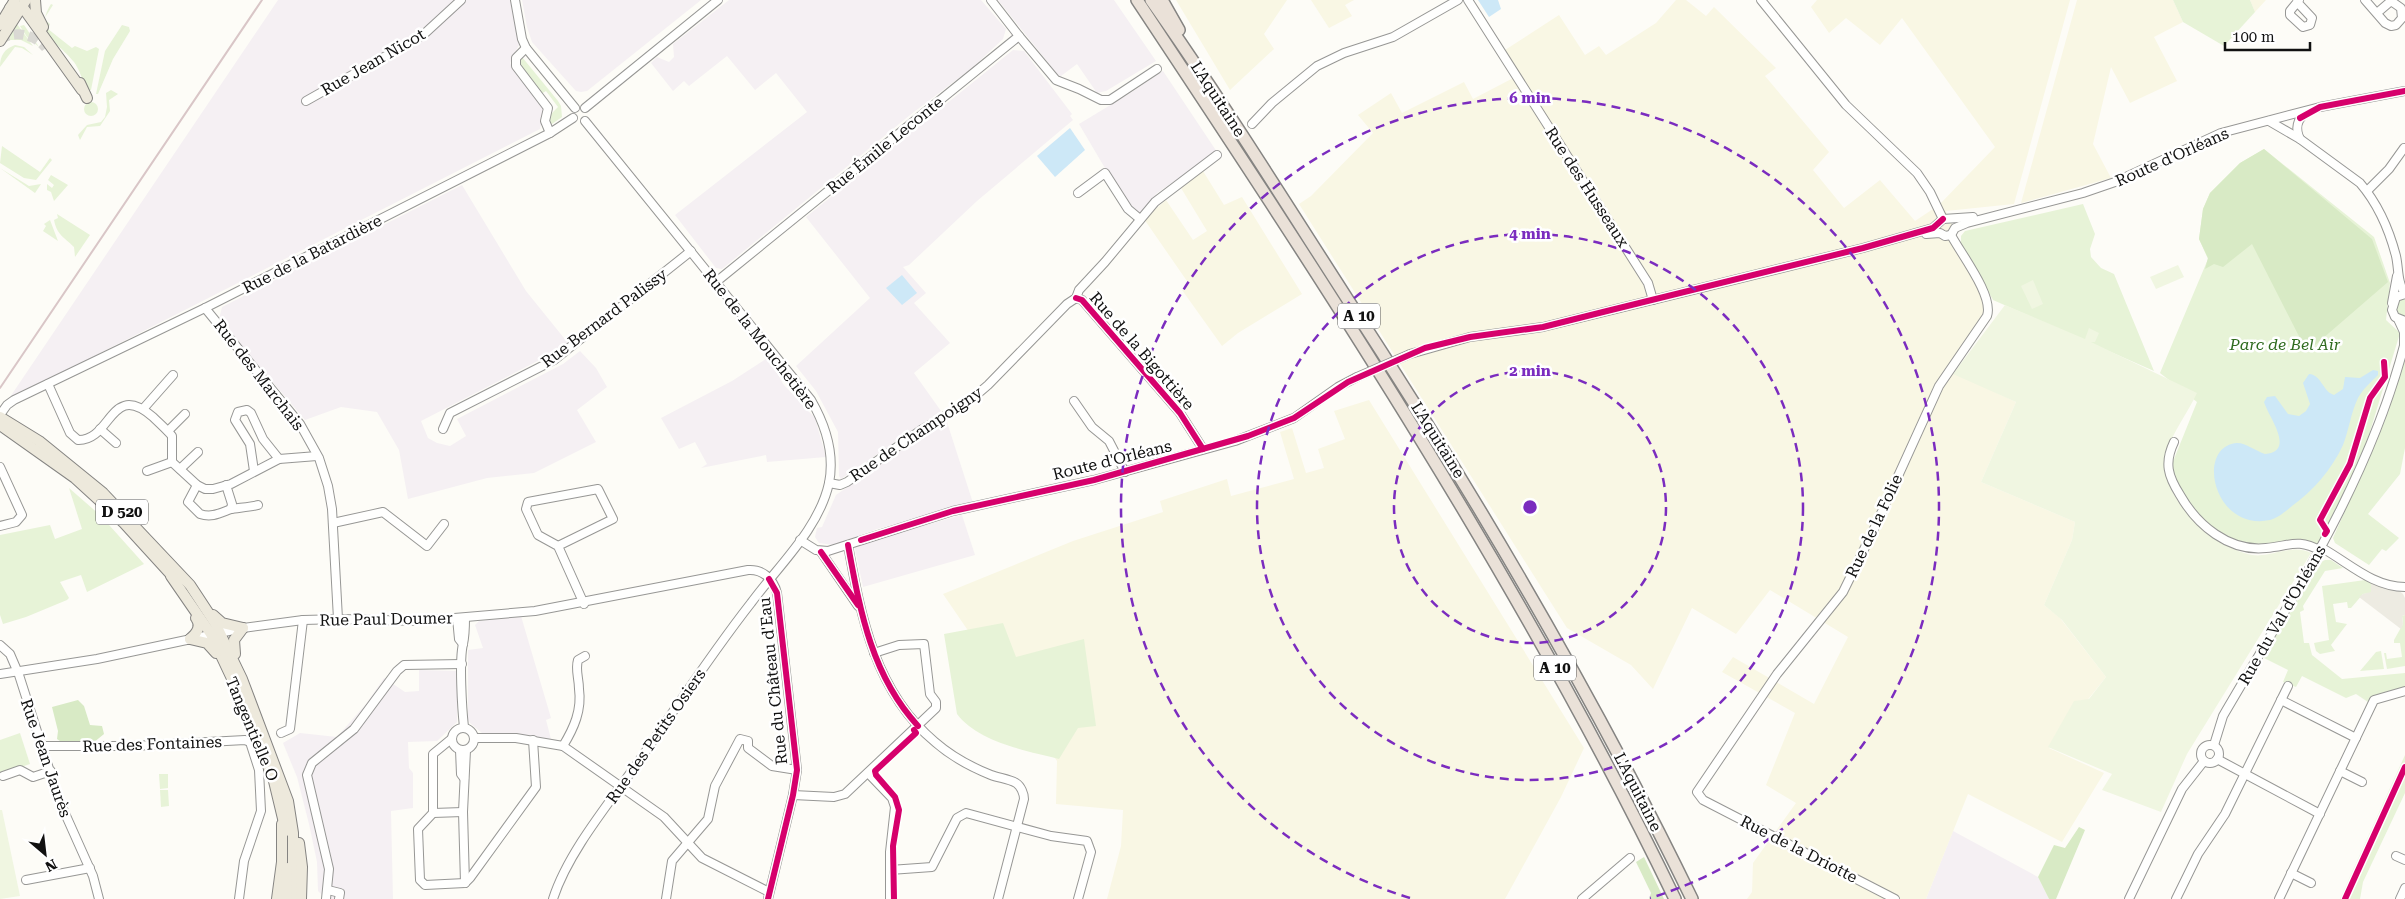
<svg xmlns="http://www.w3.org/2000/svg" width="2405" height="899" font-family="'Roboto Serif',serif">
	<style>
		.industrial { fill: #f5f0f3 }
		.farmland { fill: #f9f7e4 }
		.green { fill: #e7f3d7 }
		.forest { fill: #d8eac5 }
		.pitch { fill: #f0f6e1 }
		.plaza { fill: #edebe2 }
		.water { fill: #cde8f7 }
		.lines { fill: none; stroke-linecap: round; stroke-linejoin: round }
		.major-tunnel { stroke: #dad9d4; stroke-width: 10; stroke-dasharray: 10 5; stroke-linecap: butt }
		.minor-casing { stroke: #979795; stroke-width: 10 }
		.major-casing { stroke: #858482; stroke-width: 12 }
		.highway-casing { stroke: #858482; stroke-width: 14 }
		.minor { stroke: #fffffe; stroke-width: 8 }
		.major { stroke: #ede9dc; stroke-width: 10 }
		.highway { stroke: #eae1d8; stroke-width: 11 }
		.rail { stroke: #d9c6c7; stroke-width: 2 }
		.minor-bridge-casing { stroke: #979795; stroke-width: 10; stroke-linecap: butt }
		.minor-bridge { stroke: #fffffe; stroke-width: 8 }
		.cycleway-casing { stroke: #fff; stroke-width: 9 }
		.cycleway { stroke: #d6006c; stroke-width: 6 }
		.ring { fill: none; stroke: #7b2cbf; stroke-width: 2.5; stroke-dasharray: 9 6 }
		.labels { text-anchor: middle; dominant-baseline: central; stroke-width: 5; stroke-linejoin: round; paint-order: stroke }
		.shield { fill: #fff; stroke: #585858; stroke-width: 1 }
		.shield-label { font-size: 15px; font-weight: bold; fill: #111 }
		.street-label { font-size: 16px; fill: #111; stroke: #fff }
		.park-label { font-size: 16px; font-style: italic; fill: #2f6b1f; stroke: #fff }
		.centre { fill: #7b2cbf; stroke: #fff; stroke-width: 2.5 }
		.ring-label { font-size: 15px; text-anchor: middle; font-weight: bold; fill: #7b2cbf; stroke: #fff; stroke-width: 5; stroke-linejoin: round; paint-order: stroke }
	</style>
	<rect width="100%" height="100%" fill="#fdfcf7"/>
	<!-- industrial -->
	<g class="industrial">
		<polygon points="278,0 511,0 519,45 510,63 517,75 532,91 544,109 540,129 8,400"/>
		<polygon points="522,0 701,0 587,91 581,92 576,91 532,42 527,27"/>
		<polygon points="729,0 981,0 1006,29 1003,39 972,68 910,115 722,269 716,268 675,215 807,112 776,73 755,90 727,56 689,86 684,81 673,91 651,63 657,57 669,62 674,57 673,44"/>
		<polygon points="998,0 1114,0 1156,61 1106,91 1097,93 1077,64 1061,76 1058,75"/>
		<polygon points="1013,50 1024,51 1072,114 1070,116 1073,120 977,201 909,265 903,267 926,293 914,303 950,343 914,373 941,411 841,479 839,476 838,432 816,391 796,366 870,298 806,217"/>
		<polygon points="1163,71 1217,152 1157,193 1135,219 1079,124 1132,92"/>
		<polygon points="462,185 526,291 568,343 551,354 421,421 428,438 437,443 450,446 466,436 457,419 563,364 580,351 596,368 607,387 577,410 596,442 534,473 487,478 408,499 399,450 377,412 341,407 305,420 219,319 222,307"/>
		<polygon points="769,357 783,384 815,418 826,457 767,462 766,455 701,468 707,464 695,442 679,449 661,418 732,381"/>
		<polygon points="946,419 973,503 877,529 833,545 819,543 815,537 817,528 822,527 836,495"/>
		<polygon points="962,515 975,555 863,587 854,545"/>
		<polygon points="521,616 551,718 546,720 551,739 510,733 482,733 470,723 468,719 468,650 483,648 475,625 479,621"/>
		<polygon points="419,670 458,671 457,722 437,741 408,742 409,768 413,773 413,808 391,811 393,899 326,899 318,891 317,862 309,824 297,777 283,743 300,733 337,737 366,704 384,678 405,692 419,691"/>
		<polygon points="1953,831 2038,877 2049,899 1926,899"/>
	</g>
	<!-- farmland -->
	<g class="farmland">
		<polygon points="1176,0 1287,0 1264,34 1274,49 1230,90"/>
		<polygon points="1311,0 1354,0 1345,5 1352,16 1329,28"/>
		<polygon points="1676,0 1686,0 1706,16 1714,7 1776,68 1765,76 1829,152 1813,170 1844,208 1880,180 1915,221 1939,205 1995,147 1902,18 1880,45 1846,18 1829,33 1811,7 1817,0 2070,0 2014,204 1946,211 1989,310 1948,370 2016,402 1981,482 2075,522 2072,540 2044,605 2060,618 2106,677 2049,748 2104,773 2062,842 1968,794 1926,899 1747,899 1752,892 1753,863 1796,803 1766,785 1795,713 1722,672 1733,657 1814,704 1848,637 1770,590 1736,634 1692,608 1653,689 1631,665 1567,628 1299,204 1311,196 1373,133 1358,115 1391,93 1402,113 1464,82 1473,99 1519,75 1505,50 1559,15 1585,55 1599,46 1606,55 1656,23"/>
		<polygon points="2077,0 2173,0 2183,22 2154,37 2177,81 2130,103 2111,67 2093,144 2111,178 2021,203"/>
		<polygon points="2250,0 2266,0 2255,12"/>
		<polygon points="1203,171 1224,205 1242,197 1302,294 1238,333 1222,346 1182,290 1189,284 1144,219 1166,200 1193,240 1207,231 1181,188"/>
		<polygon points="1369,400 1584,748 1561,797 1505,899 1107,899 1121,846 1123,810 1056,804 1057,761 943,594 1073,541 1163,512 1160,501 1227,479 1231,496 1294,479 1280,432 1292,428 1306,473 1324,468 1318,449 1345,439 1334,411"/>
	</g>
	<!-- green -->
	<g class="green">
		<polygon points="2173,0 2250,0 2255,12 2224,46 2183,22"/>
		<path d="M51,4L53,5L44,19L50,24L48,29L72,48L75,46L87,51L96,47L99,49L91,90H86C83,80 79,69 74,62C59,42 32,35 51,4Z"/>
		<polygon points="17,24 33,46 21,40 10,40 9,36"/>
		<polygon points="24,25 39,47 27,37 20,26"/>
		<polygon points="122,25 129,27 130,31 113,59 98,94 96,94 105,51"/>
		<path d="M15,45L24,47L33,55L22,48L15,47L0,67C0,56 4,49 15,45Z"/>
		<polygon points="522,57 558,101 561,106 562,117 549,126 548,117 558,107 546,91 541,94 519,67"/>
		<polygon points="111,90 118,94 109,100 110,111 100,126 87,127 80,140 78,135 87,125 101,122 105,117 107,107 106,93"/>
		<circle cx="91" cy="109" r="7"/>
		<polygon points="2,146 40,172 50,158 52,160 36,180 24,178 0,163"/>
		<polygon points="2264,149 2374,237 2390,283 2386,320 2400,333 2361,461 2317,549 2311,546 2249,548 2205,526 2171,480 2172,464 2197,402 2160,373 2208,259 2199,239 2203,209 2210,193 2240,163"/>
		<polygon points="0,168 29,186 41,184 35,193"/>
		<polygon points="51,175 68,185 54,201 51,192 47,190 47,184 52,188 54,185 48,180"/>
		<polygon points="2083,204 2095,234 2090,249 2091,257 2101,268 2114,274 2154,371 1993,300 1961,243 1961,236 1965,231"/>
		<path d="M57,214L90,235L75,257L74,247C64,237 57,235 54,220L58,218Z"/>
		<polygon points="50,220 58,241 43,231 46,226 44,224"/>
		<polygon points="2405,298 2405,318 2399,316 2396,312 2396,303"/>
		<polygon points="2405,356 2405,448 2400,474 2368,514 2399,538 2386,551 2382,549 2369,565 2335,543 2333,538 2385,420"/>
		<polygon points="69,488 101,516 144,564 87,592 81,575 60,582 69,598 67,600 26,617 3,624 0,615 0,535 50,525 55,539 82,529"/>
		<polygon points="2325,560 2331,560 2343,568 2325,571 2303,606 2304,610 2300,612 2304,643 2309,643 2312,655 2342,679 2405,673 2405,687 2373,696 2368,702 2356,694 2346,698 2302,676 2296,687 2283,682 2288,670 2262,657 2317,564"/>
		<polygon points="2365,580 2371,583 2372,593 2363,594 2351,608 2348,608 2347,602 2333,604 2336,622 2347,624 2331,645 2335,651 2320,654 2316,651 2314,643 2329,640 2322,586"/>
		<polygon points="2405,615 2405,666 2387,669 2384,653 2386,653 2387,659 2402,657 2400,643 2394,643 2394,640 2403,624 2402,616"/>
		<path d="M1003,623L1016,657L1084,639L1096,726L1078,728L1059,759C1027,751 978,742 957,714L944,634Z"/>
		<polygon points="2381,651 2384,669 2360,671 2376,652"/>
		<polygon points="20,733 30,764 0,774 0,740"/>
		<polygon points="2405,755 2405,793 2363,882 2360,899 2340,899"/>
		<polygon points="159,774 168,774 168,788 160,789"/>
		<polygon points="160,790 168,790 169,806 161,807"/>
	</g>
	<!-- forest -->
	<g class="forest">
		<polygon points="2264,149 2372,239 2388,282 2307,352 2252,244 2223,267 2214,264 2205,269 2208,258 2199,239 2203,209 2210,193 2240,163"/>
		<polygon points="78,700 84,706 90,725 102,726 104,734 93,743 63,743 57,739 58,731 52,707"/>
		<polygon points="2079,827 2085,830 2056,899 2049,899 2038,877 2054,845 2065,848"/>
		<polygon points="1644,857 1664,899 1649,899 1651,893 1636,862"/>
	</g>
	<!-- pitch -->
	<g class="pitch">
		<polygon points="2178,265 2184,277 2156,289 2150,277"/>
		<polygon points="2033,280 2043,304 2032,309 2021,286"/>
		<path d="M2005,305L2085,339L2089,328L2099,333L2095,342H2091L2197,393C2188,412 2173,432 2167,451C2154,494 2213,548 2252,555C2273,558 2290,543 2311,553L2187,754L2161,812L2102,790L2112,774L2048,747L2074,701L2089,699L2106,677L2062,620L2044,605L2072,540L2075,522L1981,482L2016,402L1953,374Z"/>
		<polygon points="0,810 2,810 20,896 0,899"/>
	</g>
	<!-- plaza -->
	<polygon class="plaza" points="2371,583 2398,590 2403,594 2405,598 2405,615 2402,616 2403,624 2401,629 2359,597 2363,594 2371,592"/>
	<!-- water -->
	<g class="water">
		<polygon points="1478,0 1498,0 1501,9 1489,17"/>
		<polygon points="1070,128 1085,150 1055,177 1037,156"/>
		<polygon points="902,275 917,293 902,305 886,288"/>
		<path d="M2373,370L2378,371V375C2371,382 2363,389 2358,398C2351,412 2349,430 2343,445C2332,469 2313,491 2292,506C2286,511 2278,518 2270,520C2213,532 2195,446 2237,443C2246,443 2256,451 2265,454C2296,451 2269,418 2264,402L2267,397L2275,396L2288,414L2299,416L2306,411L2310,404L2303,383L2309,374C2322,375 2322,391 2334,395L2343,389L2345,377L2360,378Z"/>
	</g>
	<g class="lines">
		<!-- major-tunnel -->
		<path class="major-tunnel" d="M0,40C14,29 36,35 46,48"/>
		<!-- minor casing -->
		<g class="minor-casing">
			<g id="minor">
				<polyline points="515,0 522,39 526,48 575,108"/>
				<polyline points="1468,0 1648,283 1653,300"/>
				<polyline points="1761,0 1846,105 1917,173 1930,192 1943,219"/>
				<polyline points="2365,0 2385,23 2391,26 2396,25 2402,18 2401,8 2391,1 2377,13"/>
				<polyline points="2297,2 2312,18 2310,25 2303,27 2290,15 2290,11 2299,0"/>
				<polyline points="1019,36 1056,80 1079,89 1101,100 1110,100 1157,69"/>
				<polyline points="526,48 516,58 516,66 548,108 545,121 550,133"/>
				<polyline points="306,101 423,35 461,0"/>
				<polyline points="585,108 718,0"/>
				<path d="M2269,121L2300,139L2360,183C2378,204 2389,229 2396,256C2399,270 2397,281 2405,294"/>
				<polyline points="1252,124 1272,103 1317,66 1344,53 1393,37 1458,0"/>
				<path d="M2300,139C2295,129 2297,119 2306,113"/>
				<polyline points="2367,191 2389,169 2404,148"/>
				<polyline points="1078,193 1105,173 1128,209 1140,219"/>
				<polyline points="1943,219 1973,217"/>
				<polyline points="1926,234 1940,233 1945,236 1951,235"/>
				<polyline points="1951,235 1955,228 1967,223 2083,193 2115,182 2221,133 2320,107 2405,91"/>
				<polyline points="716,282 1019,36 991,0"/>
				<polyline points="2405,294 2396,297 2392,310 2395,317 2405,321"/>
				<polyline points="1076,298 1082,300 1180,413 1203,449"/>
				<polyline points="2392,303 2397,276"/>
				<polyline points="205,308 300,424 319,458 328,486 332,509 338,619"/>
				<polyline points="2398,319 2404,332 2404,345"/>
				<polyline points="1410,354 1470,337 1543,327 1863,248 1933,228 1943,219"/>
				<path d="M48,384L70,433L78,440C112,441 110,380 153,417C159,423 166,429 172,436V462L197,485L205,489H213L231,484L279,459L317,456"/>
				<polyline points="1074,401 1092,427 1109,441 1125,472"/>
				<polyline points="143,409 173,375"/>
				<polyline points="0,415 7,405 14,400 205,308 550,133 573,118"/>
				<polyline points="100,429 116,443"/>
				<polyline points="443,429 450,413 554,360 691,251"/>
				<polyline points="168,431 185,414"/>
				<path d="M2174,442C2164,463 2168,476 2180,495C2197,525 2229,552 2266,548C2290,546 2297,538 2321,551"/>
				<polyline points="0,467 22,515 16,522 0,526"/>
				<polyline points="180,469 198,452"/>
				<polyline points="147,471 172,462"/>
				<polyline points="254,471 250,444 235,420 238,412 247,410 251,413 263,439 279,459"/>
				<polyline points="829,483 840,485 847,482 921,430 967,403 988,385 1067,304 1076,298 1079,290 1105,262 1155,202 1217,155"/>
				<path d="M197,485L188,502L200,514C212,518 220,513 231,509C234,508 252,507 258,505"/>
				<polyline points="226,485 232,504 231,509"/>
				<polyline points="333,523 383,512 427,546 444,524"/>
				<polyline points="800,540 816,550 828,551 953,511 1094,480 1235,441 1294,418 1338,387 1357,377"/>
				<path d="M848,545C861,617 875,692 935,742C951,756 971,767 991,775C999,778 1009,779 1016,783C1021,786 1024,794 1024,799L998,899"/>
				<polyline points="558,546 538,535 526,509 528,502 598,489 613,519 558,546 584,604"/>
				<path d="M2322,548C2349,563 2373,587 2405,587"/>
				<polyline points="821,552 858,606"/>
				<polyline points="457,618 459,639 463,644"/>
				<polyline points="0,645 10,654 19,675 59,800 93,876 99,899"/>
				<path d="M0,674L97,659L243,628L303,620L342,619L419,621L535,611L748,570C762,569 773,578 777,593L797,770L793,795L768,899"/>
				<polyline points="2281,700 2356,738"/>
				<path d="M464,727C462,709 459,660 463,644C465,635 465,628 465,618"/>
				<circle cx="463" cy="739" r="11"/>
				<polyline points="281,733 290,729 303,620"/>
				<polyline points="476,738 516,738 563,746 664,817 702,858 769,892"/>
				<polyline points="450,740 433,754 433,813 418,829 420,880 425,885 465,883"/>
				<circle cx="2210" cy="754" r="9"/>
				<path d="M2214,745L2223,716C2293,596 2370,479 2405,342"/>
				<polyline points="42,746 133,746 245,740 250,742 259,770 261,811 244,861 239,899"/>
				<path d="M563,746C574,728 582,710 579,689C579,678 575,670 578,660L585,656"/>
				<polyline points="460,750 461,774 464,778"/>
				<polyline points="2217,759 2320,814"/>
				<polyline points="2340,771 2362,782"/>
				<polyline points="868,773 892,798 895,807 890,852 890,899"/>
				<polyline points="3,776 20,770 33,777 51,771"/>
				<polyline points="793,795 834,797 845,794 936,708 936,702 930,694 924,644 899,645 874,653"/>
				<polyline points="433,813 463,812"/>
				<polyline points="2396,856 2405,860"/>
				<polyline points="890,870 932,867 957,818 966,813 1051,836 1087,841 1091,852 1078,899"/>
				<polyline points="2291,873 2311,883"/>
				<polyline points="26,880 90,868"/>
				<polyline points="465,883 470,878 536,787 533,740"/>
				<polyline points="465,883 463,812 466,750"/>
				<polyline points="328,890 340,893 339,899"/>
				<polyline points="326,899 329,869 307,775 312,763 354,729 397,671 404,665 462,664"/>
				<path d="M553,899C568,852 610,802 639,761C676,708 711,654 751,603C778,566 819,529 829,483C835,453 826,426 811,400L585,121"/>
				<polyline points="666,899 672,861 708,819 715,786 740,739 748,741 748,748 772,766 797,770"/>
				<polyline points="1582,899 1630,858"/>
				<path d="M1895,899L1703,800L1697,792L1777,674L1843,592L1874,529L1939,386L1987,316C1994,296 1961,254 1951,235"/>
				<polyline points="2129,899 2182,789 2204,761"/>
				<polyline points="2176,899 2198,854 2225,814 2288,686"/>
				<polyline points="2279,899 2374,700 2405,691"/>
				<polyline points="2400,899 2405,888"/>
			</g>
		</g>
		<!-- major casing -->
		<g class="major-casing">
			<g id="major">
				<polyline points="35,0 36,13 43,27"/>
				<polyline points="10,8 21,7 24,9 82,90"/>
				<polyline points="0,25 15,0"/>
				<polyline points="0,41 26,0"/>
				<polyline points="80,83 87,98"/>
				<polyline points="0,417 39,441 103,493 190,585 215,623 242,679 288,801 293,833 293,899"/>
				<polyline points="0,425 75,478 123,522 175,579"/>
				<polyline points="171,576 211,634 244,704 274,781 286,831"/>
				<polyline points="213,615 222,623 243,628"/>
				<path d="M190,639C197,633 202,626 196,618"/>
				<polyline points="190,639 207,643 216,653"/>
				<polyline points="235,654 234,640 243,628"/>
				<polyline points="299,843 302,867 301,899"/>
				<polyline points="277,899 282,862 282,824"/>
				<polyline points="286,899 287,868"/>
			</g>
		</g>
		<!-- highway casing -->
		<g class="highway-casing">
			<g id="highway">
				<path d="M1137,0C1330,291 1523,584 1675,899"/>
				<path d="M1151,0C1220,98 1283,199 1348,300C1474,493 1591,691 1692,899"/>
				<polyline points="1162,0 1179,30"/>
			</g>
		</g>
		<!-- minor -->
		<use href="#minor" class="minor"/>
		<!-- major -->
		<use href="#major" class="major"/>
		<!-- highway -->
		<use href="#highway" class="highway"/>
		<!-- rail -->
		<polyline class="rail" points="0,388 262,0"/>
		<!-- minor-bridge casing -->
		<g class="minor-bridge-casing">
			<polyline id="minor-bridge" points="1357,377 1410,354"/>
		</g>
		<!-- minor-bridge -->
		<use href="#minor-bridge" class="minor-bridge"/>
		<!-- cycleway casing -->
		<g class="cycleway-casing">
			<g id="cycleway">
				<polyline points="2300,118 2320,107 2405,91"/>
				<polyline points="1076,298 1082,300 1180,413 1203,449"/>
				<polyline points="2325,534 2327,531 2320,520 2350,464 2370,398 2385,377 2384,362"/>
				<polyline points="861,540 953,511 1094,480 1248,436 1294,418 1348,382 1425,348 1470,337 1543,327 1607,311 1863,248 1933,228 1943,219"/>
				<path d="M848,545C860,610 871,675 918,726"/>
				<polyline points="821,552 858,605"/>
				<polyline points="768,899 793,795 797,770 777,593 769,579"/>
				<polyline points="894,899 893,846 899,810 895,797 876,775 875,771 916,733 914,730"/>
				<polyline points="2345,899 2405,767"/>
			</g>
		</g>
		<!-- cycleway -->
		<use href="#cycleway" class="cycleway"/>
	</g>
	<!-- distance rings -->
	<g class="ring">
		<circle cx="1530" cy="507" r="136"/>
		<circle cx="1530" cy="507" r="273"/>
		<path d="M1410 898A409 409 0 1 1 1650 898"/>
	</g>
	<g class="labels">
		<!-- shield labels -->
		<g class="shield">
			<rect x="1338" y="303.5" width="42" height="25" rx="4"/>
			<rect x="96" y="499.5" width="52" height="25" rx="4"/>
			<rect x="1534" y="655.5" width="42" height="25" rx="4"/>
		</g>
		<g class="shield-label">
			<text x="1359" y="316">A 10</text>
			<text x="122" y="512">D 520</text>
			<text x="1555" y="668">A 10</text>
		</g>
		<!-- street labels -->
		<g class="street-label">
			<text transform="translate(373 62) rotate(-30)">Rue Jean Nicot</text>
			<text transform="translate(1218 99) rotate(57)">L'Aquitaine</text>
			<text transform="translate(885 145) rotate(-39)">Rue Émile Leconte</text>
			<text transform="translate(2172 157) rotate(-24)">Route d'Orléans</text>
			<text transform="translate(1587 187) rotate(57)">Rue des Husseaux</text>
			<text transform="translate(312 254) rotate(-27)">Rue de la Batardière</text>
			<text transform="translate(604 318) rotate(-37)">Rue Bernard Palissy</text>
			<text transform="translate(760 339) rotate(52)">Rue de la Mouchetière</text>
			<text transform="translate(1142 351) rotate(49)">Rue de la Bigottière</text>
			<text transform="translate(259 375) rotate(52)">Rue des Marchais</text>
			<text transform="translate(916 434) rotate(-34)">Rue de Champoigny</text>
			<text transform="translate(1438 440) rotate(58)">L'Aquitaine</text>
			<text transform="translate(1112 460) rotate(-14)">Route d'Orléans</text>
			<text transform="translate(1874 526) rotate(-65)">Rue de la Folie</text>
			<text transform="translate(2282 615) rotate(-60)">Rue du Val d'Orléans</text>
			<text transform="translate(386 619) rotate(-1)">Rue Paul Doumer</text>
			<text transform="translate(773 681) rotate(-96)">Rue du Château d'Eau</text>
			<text transform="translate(252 729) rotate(67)">Tangentielle O</text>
			<text transform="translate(656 736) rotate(-55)">Rue des Petits Osiers</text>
			<text transform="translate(152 744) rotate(-2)">Rue des Fontaines</text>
			<text transform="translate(46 758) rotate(71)">Rue Jean Jaurès</text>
			<text transform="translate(1638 792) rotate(63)">L'Aquitaine</text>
			<text transform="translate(1799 849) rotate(27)">Rue de la Driotte</text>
		</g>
		<!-- park labels -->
		<g class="park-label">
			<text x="2285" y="344">Parc de Bel Air</text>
		</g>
	</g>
	<circle cx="1530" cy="507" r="8" class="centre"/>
	<g class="ring-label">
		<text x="1530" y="103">6 min</text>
		<text x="1530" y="239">4 min</text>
		<text x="1530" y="376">2 min</text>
	</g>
	<!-- north arrow -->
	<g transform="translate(45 854) rotate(152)" stroke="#ffffff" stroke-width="4" paint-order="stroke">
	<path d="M0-4L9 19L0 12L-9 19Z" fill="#111111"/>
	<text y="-8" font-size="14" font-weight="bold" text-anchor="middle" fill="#111111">N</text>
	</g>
	<!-- scale -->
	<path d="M2225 42v8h85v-8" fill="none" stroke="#111111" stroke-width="2.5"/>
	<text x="2232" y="42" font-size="15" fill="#111111" stroke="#ffffff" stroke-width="4" paint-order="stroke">100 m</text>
</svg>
